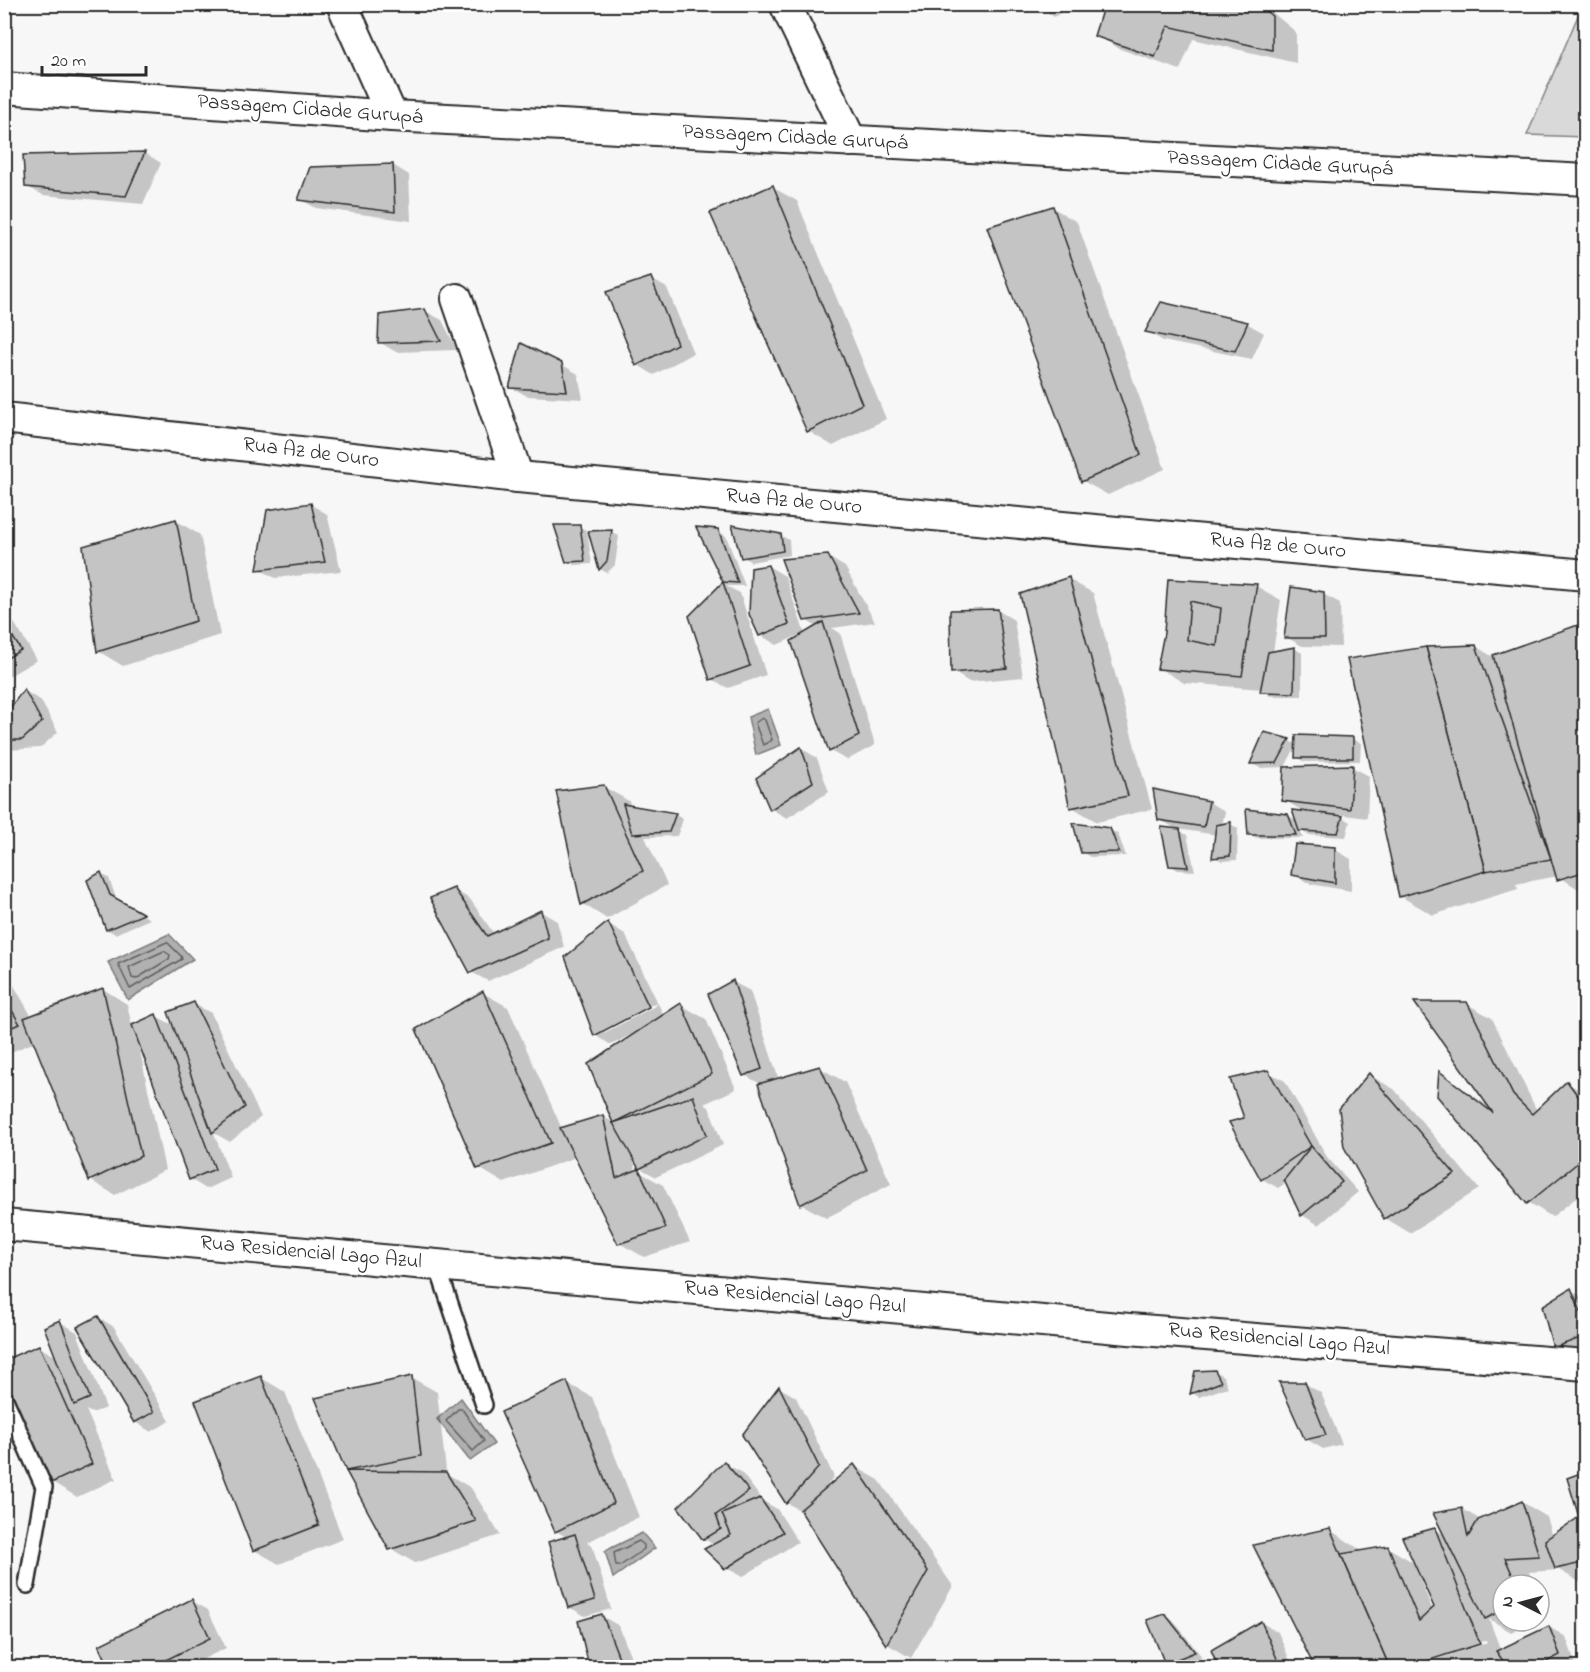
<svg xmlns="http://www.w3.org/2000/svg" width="1590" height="1672" font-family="'Indie Flower',sans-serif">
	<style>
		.green { fill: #d9d9d9; stroke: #828282; stroke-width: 1.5 }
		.water { fill: #b0b0b0; stroke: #7b7b7b; stroke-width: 1.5 }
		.shadow { fill: #0003; fill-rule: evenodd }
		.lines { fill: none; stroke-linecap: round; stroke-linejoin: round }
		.shore { stroke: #606060; stroke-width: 1.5 }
		.building { fill: #c4c4c4; stroke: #2b2b2b; stroke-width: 1.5 }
		.service-casing { stroke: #2b2b2b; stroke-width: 20 }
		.minor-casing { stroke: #2b2b2b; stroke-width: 34 }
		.service { stroke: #fff; stroke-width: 15 }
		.minor { stroke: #fff; stroke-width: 30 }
		.labels { text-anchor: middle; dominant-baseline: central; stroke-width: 5; stroke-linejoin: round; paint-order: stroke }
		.street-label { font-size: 21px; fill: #2b2b2b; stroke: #fff }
	</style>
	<rect width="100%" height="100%" fill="#f7f7f7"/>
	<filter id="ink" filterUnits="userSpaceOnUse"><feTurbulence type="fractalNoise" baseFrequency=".0167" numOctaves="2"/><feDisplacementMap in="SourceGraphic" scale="12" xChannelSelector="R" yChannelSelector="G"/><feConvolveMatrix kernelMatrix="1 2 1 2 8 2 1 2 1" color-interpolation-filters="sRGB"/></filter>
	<g filter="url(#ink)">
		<!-- green -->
		<polygon class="green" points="1583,4 1586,5 1585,137 1527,135"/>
		<!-- water -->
		<g class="water">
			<polygon points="768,709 781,745 756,755 748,717"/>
			<polygon points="169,934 193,959 128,1000 108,962"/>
			<polygon points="461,1398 494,1444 470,1461 437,1419"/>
			<polygon points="642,1533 655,1548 613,1578 605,1551"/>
		</g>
		<!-- shadow -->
		<g class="shadow">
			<polygon points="1036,4 1075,4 1054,17"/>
			<polygon points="1106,4 1262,4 1296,32 1296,63 1193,39 1180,70 1120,49 1096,35"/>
			<polygon points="145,153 161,163 143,204 43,195 26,186 25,156"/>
			<polygon points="393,165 409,175 411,221 316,208 299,199"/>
			<polygon points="772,187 797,201 886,419 833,446 808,431"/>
			<polygon points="1053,208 1077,222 1165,469 1108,495 1083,481"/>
			<polygon points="651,279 667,288 693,353 654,375 638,365"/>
			<polygon points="1162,304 1248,324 1264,333 1252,359 1163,341 1147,331"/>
			<polygon points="425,311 442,320 457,350 396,352 379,342"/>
			<polygon points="561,364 578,374 583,399 527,396 511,387"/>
			<polygon points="310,504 327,514 341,571 275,578 259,569"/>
			<polygon points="175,520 200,535 220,635 123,666 98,651"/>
			<polygon points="579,526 587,531 592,564 575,565 567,561"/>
			<polygon points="698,529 718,531 726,536 745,586 726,586 740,593 766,675 728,688 711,679 690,616 725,582"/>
			<polygon points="611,532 619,536 615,565 607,573 600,569 590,533"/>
			<polygon points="780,535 789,540 790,555 751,562 743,557"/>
			<polygon points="828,557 845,567 875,622 832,628 840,633 875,745 847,760 830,751 799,635 777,645 760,635 768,566 785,576 805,634 817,627 805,620"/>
			<polygon points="1068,579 1093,593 1152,809 1097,822 1072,807"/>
			<polygon points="1256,586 1281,600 1273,652 1294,648 1302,653 1302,696 1270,696 1262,689 1184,683 1159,668"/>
			<polygon points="1323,594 1340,603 1341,647 1302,646 1286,637"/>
			<polygon points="997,610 1014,620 1023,677 969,682 953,672"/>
			<polygon points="4,616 13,621 37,660 4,679"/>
			<polygon points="1578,627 1586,631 1586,894 1558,876 1516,884 1518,889 1433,915 1400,896 1475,646 1495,658"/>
			<polygon points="25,691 41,701 58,732 40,748 7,750 4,748 4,721"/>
			<polygon points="1265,734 1297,744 1285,767 1260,768 1252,764"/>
			<polygon points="1353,739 1361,743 1360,761 1304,762 1297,757"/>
			<polygon points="801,748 817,758 829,792 787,818 771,809"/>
			<polygon points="1352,767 1369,776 1367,818 1337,814 1350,822 1346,837 1308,835 1300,830 1303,838 1257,838 1249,834 1288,815 1297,821 1306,813 1284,800"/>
			<polygon points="604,787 629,801 631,807 675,815 683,819 677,836 645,837 667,885 607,919 583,904 558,792"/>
			<polygon points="1209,802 1225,812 1222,825 1230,824 1238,828 1237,860 1222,861 1214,857 1217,835 1177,829 1187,835 1195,871 1178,870 1170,865 1178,830 1159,819"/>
			<polygon points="1109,829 1118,834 1126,856 1090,857 1082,852"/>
			<polygon points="1334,849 1351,859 1351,891 1310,884 1293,874"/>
			<polygon points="101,874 109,878 117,901 150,919 115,934 107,929"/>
			<polygon points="454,890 470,899 494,934 541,912 557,921 564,947 488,981 471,972"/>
			<path d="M609,924L625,934L664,1016L681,1005L706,1019L736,1089L704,1104L709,1107L723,1145L656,1177L640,1168L633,1157L636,1172L638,1171L663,1185L690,1242L644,1257L619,1243L576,1157L504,1183L479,1168L483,993L508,1007L562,1129L603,1116L615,1124L590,1065L637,1034L636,1032L611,1045L595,1035ZM655,1003L657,1005L604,1033V1029Z"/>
			<polygon points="4,975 9,977 32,1017 103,989 127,1004 132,1026 156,1016 175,1026 194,1004 211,1013 261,1117 230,1142 214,1133 231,1178 206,1189 190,1179 136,1032 165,1170 115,1195 90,1180 35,1042 4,1055"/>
			<polygon points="733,982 750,991 779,1080 820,1068 845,1082 891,1184 826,1218 801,1204 761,1084 744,1075"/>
			<polygon points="1467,1004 1492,1018 1537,1111 1567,1083 1586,1094 1586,1190 1552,1217 1528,1202 1441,1074 1490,1107"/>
			<polygon points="1268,1072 1285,1081 1327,1157 1358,1192 1319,1225 1302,1215 1287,1182 1278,1188 1262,1179 1246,1119"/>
			<polygon points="1369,1075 1394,1089 1479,1189 1410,1233 1385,1218"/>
			<polygon points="1571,1290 1586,1299 1586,1351 1571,1357 1554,1347"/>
			<polygon points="98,1317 114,1327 170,1421 151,1432 135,1422"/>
			<polygon points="60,1322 77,1332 106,1408 92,1413 86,1410 116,1479 77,1497 52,1482 39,1347 57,1357"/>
			<polygon points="1215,1371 1223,1376 1228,1387 1199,1397 1192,1393"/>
			<polygon points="260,1377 285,1392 343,1539 279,1564 254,1550"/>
			<polygon points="412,1378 437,1392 446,1470 438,1473 446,1473 471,1488 500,1535 415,1563 390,1548 348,1470"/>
			<polygon points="567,1383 592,1397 639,1517 587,1542 592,1545 611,1609 585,1616 569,1607 568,1538 556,1531"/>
			<polygon points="1304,1383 1321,1393 1342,1444 1323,1449 1306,1439"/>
			<polygon points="780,1388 796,1397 834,1477 825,1488 854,1466 879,1480 953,1586 911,1658 887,1644 803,1512 787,1503"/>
			<polygon points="724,1463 741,1472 763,1501 777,1509 798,1542 742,1577 726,1567 715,1545 704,1539"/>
			<path d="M1586,1473V1582L1581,1583L1559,1570L1529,1572L1535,1585H1503V1621H1534L1511,1632L1489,1619L1501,1651L1549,1627L1566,1637L1576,1665L1570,1668H1510L1503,1658L1474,1668H1316L1330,1530L1364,1552L1387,1547L1416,1564L1435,1529L1446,1536L1462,1509L1481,1520L1522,1502L1547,1517L1553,1537L1581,1517ZM1419,1571L1436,1607L1433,1611L1417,1572ZM1486,1640L1487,1643L1413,1667V1664Z"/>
			<polygon points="1539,1595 1547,1614 1539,1618"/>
			<polygon points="192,1601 208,1610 226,1648 185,1668 112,1668"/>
			<polygon points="1165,1615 1173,1620 1202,1657 1173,1668 1166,1663"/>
			<polygon points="602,1616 619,1626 635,1668 595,1668 590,1665"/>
			<polygon points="1262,1623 1278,1632 1293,1668 1220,1668"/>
		</g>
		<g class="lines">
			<!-- shore -->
			<g class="shore">
				<polygon points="762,718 765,720 772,740 763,745 755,723"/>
				<polygon points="167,942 181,956 182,959 130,989 118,964"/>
				<polygon points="164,951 170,955 169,959 136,979 132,978 129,967"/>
				<polygon points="458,1409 462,1409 484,1441 473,1451 446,1421"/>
				<polygon points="639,1541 644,1545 644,1549 620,1566 616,1566 614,1553"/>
			</g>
		</g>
		<!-- building -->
		<g class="building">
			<polygon points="1104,4 1257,4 1272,16 1272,50 1168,26 1155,57 1094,36"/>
			<polygon points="145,152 126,196 25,187 23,155"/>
			<polygon points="393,164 395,212 298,200 310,167"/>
			<polygon points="773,185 862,404 807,432 710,213"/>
			<polygon points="1053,206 1141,455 1081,482 987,227"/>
			<polygon points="651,277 677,344 636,366 606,292"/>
			<polygon points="1161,302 1248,322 1235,351 1145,332"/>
			<polygon points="425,309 441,341 378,343 379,315"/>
			<polygon points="521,343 562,363 567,391 509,388"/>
			<polygon points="311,503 325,562 257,570 267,510"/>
			<polygon points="176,519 196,621 97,652 83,546"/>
			<polygon points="554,525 580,525 585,561 566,562"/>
			<polygon points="732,525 781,534 783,551 741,558"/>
			<polygon points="696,527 718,529 738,583 723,582"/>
			<polygon points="612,530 607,561 599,570 588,531"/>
			<polygon points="828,555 859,613 804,621 781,559"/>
			<polygon points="768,565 789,624 759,636 749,614 751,568"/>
			<polygon points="1069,577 1128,796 1070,808 1020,594"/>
			<polygon points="1168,579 1257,584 1242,676 1157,669 1164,633"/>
			<polygon points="723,582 750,666 710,680 689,616"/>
			<polygon points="1291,587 1324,592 1325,638 1284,638"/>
			<polygon points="1190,601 1221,608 1217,646 1187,640"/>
			<polygon points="998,609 1007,668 951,673 950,610"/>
			<polygon points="823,622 859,736 829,752 791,641"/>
			<polygon points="4,623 21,650 4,660"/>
			<polygon points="1578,625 1586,653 1586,871 1557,880 1493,655"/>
			<polygon points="1476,645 1551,859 1486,871 1426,647"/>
			<polygon points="1295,647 1294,693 1260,692 1268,652"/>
			<polygon points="1426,647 1486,871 1399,897 1347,659"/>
			<polygon points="24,689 42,722 22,740 4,740 4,716"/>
			<polygon points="1264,732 1290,739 1277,763 1250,764"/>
			<polygon points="1296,735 1353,737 1353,758 1295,758"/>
			<polygon points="801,747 813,782 770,810 756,778"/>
			<polygon points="1353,765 1350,809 1282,801 1284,767"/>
			<polygon points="604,785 643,871 581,905 556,791"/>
			<polygon points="1153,789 1209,801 1204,827 1158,820"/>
			<polygon points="623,804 676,813 669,832 632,834"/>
			<polygon points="1246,809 1288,814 1296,835 1248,835"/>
			<polygon points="1292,810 1343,816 1338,833 1299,831"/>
			<polygon points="1231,822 1230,856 1212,858 1216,825"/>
			<polygon points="1073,823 1110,828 1119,852 1081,853"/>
			<polygon points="1161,827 1180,829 1188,867 1169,866"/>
			<polygon points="1295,844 1335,847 1335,883 1291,875"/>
			<polygon points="101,872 110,895 144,914 106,930 87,880"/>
			<polygon points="454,888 487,936 541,910 548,938 470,973 430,898"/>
			<polygon points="608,922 649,1007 594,1036 565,957"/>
			<polygon points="733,980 762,1069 743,1076 708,994"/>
			<polygon points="103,988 141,1156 89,1181 24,1018"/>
			<polygon points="483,991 551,1143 477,1169 416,1029"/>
			<polygon points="4,997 20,1024 4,1030"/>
			<polygon points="194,1002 245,1107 212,1133 168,1012"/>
			<polygon points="1414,1002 1467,1002 1513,1095 1532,1114 1567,1081 1586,1107 1586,1156 1527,1204 1437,1096 1439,1071 1493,1113"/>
			<polygon points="681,1003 712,1074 613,1123 588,1064"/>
			<polygon points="156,1014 215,1169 189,1180 132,1025"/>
			<polygon points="820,1066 867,1170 800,1205 758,1084"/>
			<polygon points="1268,1070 1311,1146 1261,1180 1229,1122 1244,1118 1230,1079"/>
			<polygon points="1369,1073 1455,1174 1384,1219 1344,1147 1339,1109"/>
			<polygon points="693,1096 707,1135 639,1169 613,1123"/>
			<polygon points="603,1115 616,1178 639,1169 666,1228 618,1244 560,1128"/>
			<polygon points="1311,1146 1342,1182 1301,1216 1284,1180"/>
			<polygon points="1571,1288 1586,1324 1586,1336 1553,1348 1542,1306"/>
			<polygon points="98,1316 154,1412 134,1423 77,1327"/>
			<polygon points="60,1320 90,1398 74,1405 44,1327"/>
			<polygon points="39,1345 92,1464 51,1483 4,1379 4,1360"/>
			<polygon points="1215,1370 1221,1382 1190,1394 1195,1371"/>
			<polygon points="261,1376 319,1525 253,1551 195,1401"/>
			<polygon points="412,1376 421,1456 346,1471 315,1398"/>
			<polygon points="567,1381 614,1503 555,1532 501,1412"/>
			<polygon points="1279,1382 1305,1382 1326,1435 1305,1440"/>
			<polygon points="779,1386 819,1467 786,1504 742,1435"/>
			<polygon points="724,1461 749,1491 716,1515 721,1529 703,1540 678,1507"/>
			<polygon points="854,1464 928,1571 886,1645 800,1510"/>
			<polygon points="346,1471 446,1472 476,1521 389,1550"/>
			<polygon points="1586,1471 1586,1572 1582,1563 1555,1569 1545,1540 1579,1517 1567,1478"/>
			<polygon points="760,1498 783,1532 725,1569 704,1549 731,1535 722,1514"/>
			<polygon points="1522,1501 1539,1556 1505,1558 1517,1585 1503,1585 1503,1610 1485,1619 1433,1513 1462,1508 1468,1537 1478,1520"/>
			<polygon points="1330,1528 1341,1554 1390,1668 1315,1668 1253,1545"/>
			<polygon points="1435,1528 1480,1644 1405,1668 1390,1668 1341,1554 1388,1546 1419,1621 1434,1607 1402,1537"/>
			<polygon points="575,1534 595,1600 568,1608 548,1542"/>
			<polygon points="192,1599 210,1638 150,1668 110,1668 99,1645"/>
			<polygon points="602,1614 623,1668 589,1666 578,1621"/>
			<polygon points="1165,1614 1195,1652 1165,1664 1147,1620"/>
			<polygon points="1261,1621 1281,1668 1219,1668 1211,1650"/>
			<polygon points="1549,1626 1560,1655 1535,1668 1508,1668 1496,1651"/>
		</g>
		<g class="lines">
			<!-- service casing -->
			<g class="service-casing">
				<g id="service">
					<polyline points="437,1265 484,1405"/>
					<polyline points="4,1397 44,1487 27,1585"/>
				</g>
			</g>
			<!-- minor casing -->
			<g class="minor-casing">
				<g id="minor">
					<polyline points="342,4 392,116"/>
					<polyline points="785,4 851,141"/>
					<polyline points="4,88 392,116 1586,180"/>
					<polyline points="457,299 518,477"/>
					<polyline points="4,418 518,477 1586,575"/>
					<polyline points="4,1225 1129,1329 1586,1365"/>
				</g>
			</g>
			<!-- service -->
			<use href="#service" class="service"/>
			<!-- minor -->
			<use href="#minor" class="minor"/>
		</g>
	</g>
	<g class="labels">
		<!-- street labels -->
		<g class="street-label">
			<text transform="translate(310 110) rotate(4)">Passagem Cidade Gurupá</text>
			<text transform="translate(795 138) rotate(3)">Passagem Cidade Gurupá</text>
			<text transform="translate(1280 164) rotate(3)">Passagem Cidade Gurupá</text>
			<text transform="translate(311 453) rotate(7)">Rua Az de Ouro</text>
			<text transform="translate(794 502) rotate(5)">Rua Az de Ouro</text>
			<text transform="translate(1278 546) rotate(5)">Rua Az de Ouro</text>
			<text transform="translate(311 1253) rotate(5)">Rua Residencial Lago Azul</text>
			<text transform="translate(795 1298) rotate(5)">Rua Residencial Lago Azul</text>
			<text transform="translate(1279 1340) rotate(5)">Rua Residencial Lago Azul</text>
		</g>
	</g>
	<!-- margin -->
	<rect width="1590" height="1672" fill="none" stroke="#fff" stroke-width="24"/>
	<rect x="12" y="12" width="1566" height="1648" fill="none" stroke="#2b2b2b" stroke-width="2" filter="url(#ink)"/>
	<!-- north arrow -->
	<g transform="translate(1521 1603) rotate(276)"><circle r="28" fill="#ffffff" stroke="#aaaaaa" stroke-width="1.5"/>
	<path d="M0-4.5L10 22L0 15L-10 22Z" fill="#2b2b2b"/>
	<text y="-9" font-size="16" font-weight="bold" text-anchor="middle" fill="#2b2b2b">N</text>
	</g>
	<!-- scale -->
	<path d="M42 66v9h104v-9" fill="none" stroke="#2b2b2b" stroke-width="3"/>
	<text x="51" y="66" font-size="18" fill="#2b2b2b" stroke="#ffffff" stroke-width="4.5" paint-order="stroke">20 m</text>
</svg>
